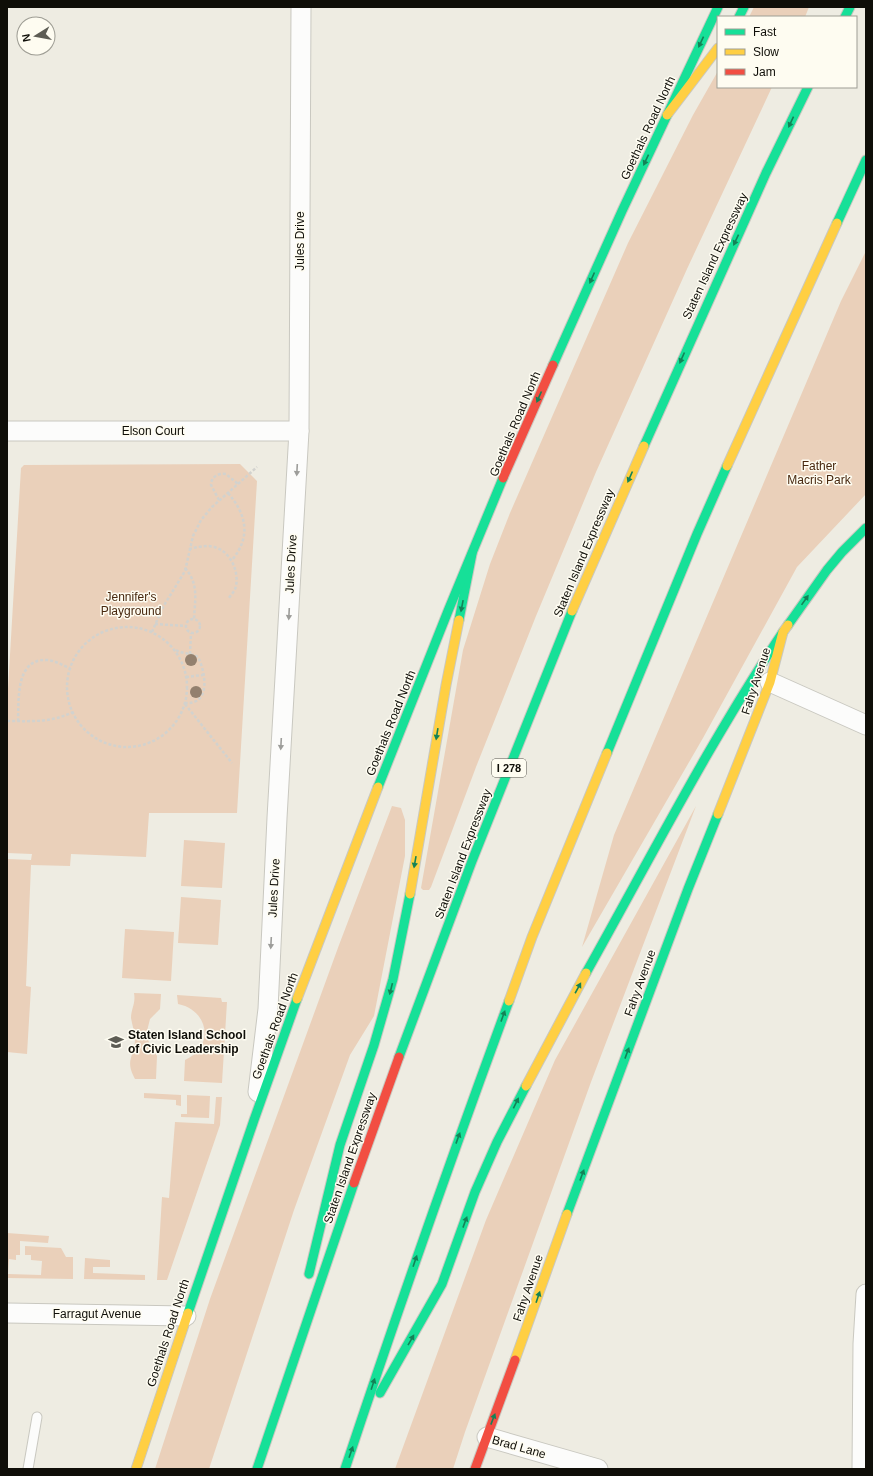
<svg xmlns="http://www.w3.org/2000/svg" width="873" height="1476" font-family="Helvetica,sans-serif">
	<style>
		.green { fill: #ead0ba }
		.lines { fill: none; stroke-linecap: round; stroke-linejoin: round }
		.lane-casing { stroke: #c9c8c0; stroke-width: 11 }
		.street-casing { stroke: #c9c8c0; stroke-width: 21 }
		.fast-casing { stroke: #c9c8c0; stroke-width: 11 }
		.slow-casing { stroke: #c9c8c0; stroke-width: 11 }
		.jam-casing { stroke: #c9c8c0; stroke-width: 11 }
		.path { stroke: #d2d2ce; stroke-width: 2.5; stroke-dasharray: 3 2; stroke-linecap: butt }
		.lane { stroke: #fcfcfb; stroke-width: 9 }
		.street { stroke: #fcfcfb; stroke-width: 19 }
		.fast { stroke: #16e098; stroke-width: 9 }
		.slow { stroke: #ffcf43; stroke-width: 9 }
		.jam { stroke: #f24e42; stroke-width: 9 }
		.tree { fill: #93806e }
		.oneway { fill: #138257 }
		.oneway2 { fill: #9d9d9a }
		.labels { text-anchor: middle; dominant-baseline: central; stroke-width: 3; stroke-linejoin: round; paint-order: stroke }
		.shield { fill: #fefcf1; stroke: #57554e; stroke-width: 1 }
		.shield-label { font-size: 11px; font-weight: bold; fill: #0f0e08 }
		.street-label { font-size: 12px; fill: #0f0e08; stroke: #fefcf1 }
		.park-label { font-size: 12px; fill: #48280f; stroke: #fefcf1 }
		.poi-label { font-size: 12px; font-weight: bold; fill: #0f0e08; stroke: #fefcf1; text-anchor: start }
	</style>
	<rect width="100%" height="100%" fill="#eeece2"/>
	<!-- green -->
	<g class="green">
		<polygon points="754,7 809,7 805,17 749,17"/>
		<polygon points="718,71 718,87 772,87 687,269 596,472 536,616 476,767 431,887 429,890 423,890 421,888 463,650 490,564 510,513 628,243 693,115"/>
		<polygon points="866,251 866,494 797,567 703,738 582,947 614,835 841,301"/>
		<polygon points="240,464 257,481 237,813 149,813 146,857 71,854 70,866 31,865 26,986 31,987 27,1054 7,1052 7,859 31,860 32,854 7,853 7,706 21,468 24,465"/>
		<polygon points="392,806 401,808 405,820 405,856 374,1016 350,1055 294,1210 209,1469 155,1469 210,1299 339,945"/>
		<polygon points="696,806 591,1082 465,1432 453,1469 395,1469 486,1220 555,1060"/>
		<polygon points="184,840 225,843 222,888 181,886"/>
		<polygon points="181,897 221,900 218,945 178,943"/>
		<polygon points="125,929 174,932 171,981 122,978"/>
		<path d="M134,993L161,994L160,1009L150,1019L147,1031L149,1043L157,1056L156,1079H135C124,1059 135,1057 135,1039C135,1032 132,1025 131,1018C131,1009 136,1003 134,993Z"/>
		<path d="M177,995L221,998L222,1002H227L222,1083L184,1081L185,1060C215,1047 209,1010 178,1004Z"/>
		<polygon points="144,1093 181,1095 181,1106 176,1105 176,1100 144,1098"/>
		<polygon points="187,1095 210,1096 209,1118 181,1117 181,1114 187,1114"/>
		<polygon points="216,1097 222,1097 220,1125 167,1280 157,1280 162,1197 169,1198 175,1122 214,1124"/>
		<polygon points="7,1233 49,1236 48,1243 20,1241 20,1255 16,1255 16,1260 9,1259 8,1274 41,1275 42,1261 31,1260 31,1255 25,1255 25,1246 61,1248 66,1257 73,1257 73,1279 7,1278"/>
		<polygon points="85,1258 110,1260 110,1267 93,1267 93,1273 145,1275 145,1280 84,1279"/>
	</g>
	<g class="lines">
		<!-- lane casing -->
		<g class="lane-casing">
			<polyline id="lane" points="28,1469 37,1417"/>
		</g>
		<!-- street casing -->
		<g class="street-casing">
			<g id="street">
				<polyline points="7,431 299,431"/>
				<polyline points="770,682 866,725"/>
				<polyline points="258,1092 268,1009 277,818 299,431 301,7"/>
				<polyline points="7,1313 186,1316"/>
				<polyline points="487,1437 598,1469"/>
				<polyline points="862,1469 863,1344 866,1294"/>
			</g>
		</g>
		<!-- fast casing -->
		<g class="fast-casing">
			<g id="fast">
				<polyline points="739,17 744,7"/>
				<polyline points="845,17 850,7"/>
				<polyline points="837,223 866,160"/>
				<polyline points="553,365 622,211 718,7"/>
				<polyline points="644,446 766,173 808,87"/>
				<polyline points="459,620 472,554"/>
				<polyline points="788,625 827,570 842,552 866,528"/>
				<polyline points="607,753 697,534 727,466"/>
				<polyline points="378,787 448,611 503,478"/>
				<path d="M586,973C650,859 710,741 783,632"/>
				<polyline points="399,1057 472,861 572,611"/>
				<polyline points="567,1214 688,889 718,814"/>
				<polyline points="309,1274 340,1145 374,1045 393,979 410,894"/>
				<polyline points="188,1313 254,1120 297,999"/>
				<polyline points="380,1393 442,1284 475,1192 497,1142 526,1086"/>
				<polyline points="257,1469 354,1183"/>
				<path d="M345,1469C397,1312 452,1156 509,1001"/>
			</g>
		</g>
		<!-- slow casing -->
		<g class="slow-casing">
			<g id="slow">
				<polyline points="667,115 718,48"/>
				<polyline points="727,466 837,223"/>
				<polyline points="572,611 644,446"/>
				<polyline points="718,814 770,682 783,632 788,625"/>
				<polyline points="410,894 446,685 459,620"/>
				<polyline points="297,999 378,787"/>
				<polyline points="509,1001 532,937 607,753"/>
				<polyline points="526,1086 586,973"/>
				<polyline points="515,1360 567,1214"/>
				<polyline points="136,1469 188,1313"/>
			</g>
		</g>
		<!-- jam casing -->
		<g class="jam-casing">
			<g id="jam">
				<polyline points="503,478 553,365"/>
				<polyline points="354,1183 399,1057"/>
				<polyline points="475,1469 515,1360"/>
			</g>
		</g>
		<!-- path -->
		<g class="path">
			<path d="M228,493C247,515 251,537 232,560"/>
			<path d="M219,500L211,485C211,477 218,473 226,474L238,484"/>
			<path d="M189,549C198,547 208,544 217,548C231,553 239,572 236,586C235,591 231,595 228,599"/>
			<path d="M185,568C199,584 195,599 194,619"/>
			<circle cx="193" cy="626" r="7"/>
			<polyline points="155,624 186,626"/>
			<circle cx="127" cy="687" r="60"/>
			<polyline points="152,632 163,607 185,571 193,536 201,520 212,507 257,467"/>
			<path d="M176,650C183,654 192,653 198,657C206,673 211,705 185,703"/>
			<polyline points="190,654 191,633"/>
			<polyline points="186,677 203,675"/>
			<polyline points="185,704 232,763"/>
			<path d="M7,721C31,721 51,723 73,712"/>
			<path d="M18,721C19,701 15,659 46,660C54,660 62,665 70,668"/>
		</g>
		<!-- lane -->
		<use href="#lane" class="lane"/>
		<!-- street -->
		<use href="#street" class="street"/>
		<!-- fast -->
		<use href="#fast" class="fast"/>
		<!-- slow -->
		<use href="#slow" class="slow"/>
		<!-- jam -->
		<use href="#jam" class="jam"/>
	</g>
	<!-- trees -->
	<g class="tree">
		<circle cx="191" cy="660" r="6"/>
		<circle cx="196" cy="692" r="6"/>
	</g>
	<!-- one-way arrows -->
	<defs><path id="oneway-solid" d="M-6-.8H1V-3.2L6.5 0L1 3.2V.8H-6Z"/></defs>
	<g class="oneway">
		<use href="#oneway-solid" transform="translate(701 42) rotate(115)"/>
		<use href="#oneway-solid" transform="translate(791 122) rotate(115)"/>
		<use href="#oneway-solid" transform="translate(646 160) rotate(115)"/>
		<use href="#oneway-solid" transform="translate(736 240) rotate(115)"/>
		<use href="#oneway-solid" transform="translate(592 278) rotate(114)"/>
		<use href="#oneway-solid" transform="translate(682 358) rotate(114)"/>
		<use href="#oneway-solid" transform="translate(539 397) rotate(114)"/>
		<use href="#oneway-solid" transform="translate(630 477) rotate(114)"/>
		<use href="#oneway-solid" transform="translate(805 600) rotate(-55)"/>
		<use href="#oneway-solid" transform="translate(462 606) rotate(101)"/>
		<use href="#oneway-solid" transform="translate(437 734) rotate(99)"/>
		<use href="#oneway-solid" transform="translate(415 862) rotate(100)"/>
		<use href="#oneway-solid" transform="translate(578 988) rotate(-61)"/>
		<use href="#oneway-solid" transform="translate(391 989) rotate(104)"/>
		<use href="#oneway-solid" transform="translate(503 1016) rotate(-70)"/>
		<use href="#oneway-solid" transform="translate(627 1053) rotate(-70)"/>
		<use href="#oneway-solid" transform="translate(516 1103) rotate(-64)"/>
		<use href="#oneway-solid" transform="translate(458 1138) rotate(-70)"/>
		<use href="#oneway-solid" transform="translate(582 1175) rotate(-70)"/>
		<use href="#oneway-solid" transform="translate(465 1222) rotate(-70)"/>
		<use href="#oneway-solid" transform="translate(415 1261) rotate(-71)"/>
		<use href="#oneway-solid" transform="translate(538 1297) rotate(-71)"/>
		<use href="#oneway-solid" transform="translate(411 1340) rotate(-60)"/>
		<use href="#oneway-solid" transform="translate(373 1384) rotate(-72)"/>
		<use href="#oneway-solid" transform="translate(493 1419) rotate(-69)"/>
		<use href="#oneway-solid" transform="translate(351 1452) rotate(-71)"/>
	</g>
	<g class="oneway2">
		<use href="#oneway-solid" transform="translate(297 470) rotate(93)"/>
		<use href="#oneway-solid" transform="translate(289 614) rotate(93)"/>
		<use href="#oneway-solid" transform="translate(281 744) rotate(93)"/>
		<use href="#oneway-solid" transform="translate(271 943) rotate(93)"/>
	</g>
	<!-- icons -->
	<defs>
		<g id="school-bare" transform="scale(1.2)"><path d="M0-5L7-2L0 1L-7-2ZM-4 1L0 2.5L4 1V4Q0 6-4 4Z" fill="#5d5c54" stroke="#fefcf1" stroke-width="2.5" paint-order="stroke"/></g>
	</defs>
	<g fill-rule="evenodd">
		<use href="#school-bare" x="116" y="1042"/>
	</g>
	<g class="labels">
		<!-- shield labels -->
		<rect class="shield" x="492" y="759" width="34" height="18" rx="3"/>
		<g class="shield-label">
			<text x="509" y="768">I 278</text>
		</g>
		<!-- street labels -->
		<g class="street-label">
			<text transform="translate(648 128) rotate(-65)">Goethals Road North</text>
			<text transform="translate(300 241) rotate(-90)">Jules Drive</text>
			<text transform="translate(715 256) rotate(-65)">Staten Island Expressway</text>
			<text transform="translate(515 424) rotate(-67)">Goethals Road North</text>
			<text x="153" y="431">Elson Court</text>
			<text transform="translate(584 553) rotate(-67)">Staten Island Expressway</text>
			<text transform="translate(291 564) rotate(-87)">Jules Drive</text>
			<text transform="translate(756 681) rotate(-72)">Fahy Avenue</text>
			<text transform="translate(391 723) rotate(-68)">Goethals Road North</text>
			<text transform="translate(463 854) rotate(-69)">Staten Island Expressway</text>
			<text transform="translate(274 888) rotate(-87)">Jules Drive</text>
			<text transform="translate(640 983) rotate(-70)">Fahy Avenue</text>
			<text transform="translate(275 1026) rotate(-70)">Goethals Road North</text>
			<text transform="translate(350 1158) rotate(-71)">Staten Island Expressway</text>
			<text transform="translate(528 1288) rotate(-71)">Fahy Avenue</text>
			<text x="97" y="1314">Farragut Avenue</text>
			<text transform="translate(168 1333) rotate(-72)">Goethals Road North</text>
			<text transform="translate(519 1447) rotate(16)">Brad Lane</text>
		</g>
		<!-- park labels -->
		<g class="park-label">
			<text x="819" y="466">Father<tspan x="819" dy="14">Macris Park</tspan></text>
			<text x="131" y="597">Jennifer's<tspan x="131" dy="14">Playground</tspan></text>
		</g>
		<!-- poi labels -->
		<g class="poi-label">
			<text x="128" y="1035">Staten Island School<tspan x="128" dy="14">of Civic Leadership</tspan></text>
		</g>
	</g>
	<!-- border -->
	<rect width="873" height="1476" fill="none" stroke="#0f0e08" stroke-width="16"/>
	<!-- legend -->
	<rect x="717" y="16" width="140" height="72" fill="#fefcf1" stroke="#9e9d94"/>
	<rect x="725" y="29" width="20" height="6" fill="#16e098" stroke="#9e9d94"/>
	<text x="753" y="36" font-size="12" fill="#0f0e08">Fast</text>
	<rect x="725" y="49" width="20" height="6" fill="#ffcf43" stroke="#9e9d94"/>
	<text x="753" y="56" font-size="12" fill="#0f0e08">Slow</text>
	<rect x="725" y="69" width="20" height="6" fill="#f24e42" stroke="#9e9d94"/>
	<text x="753" y="76" font-size="12" fill="#0f0e08">Jam</text>
	<!-- north arrow -->
	<g transform="translate(36 36) rotate(259)"><circle r="19" fill="#fefcf1" stroke="#9e9d94"/>
	<path d="M0-3L7 15L0 10L-7 15Z" fill="#5d5c54"/>
	<text y="-6" font-size="11" font-weight="bold" text-anchor="middle" fill="#0f0e08">N</text>
	</g>
</svg>
